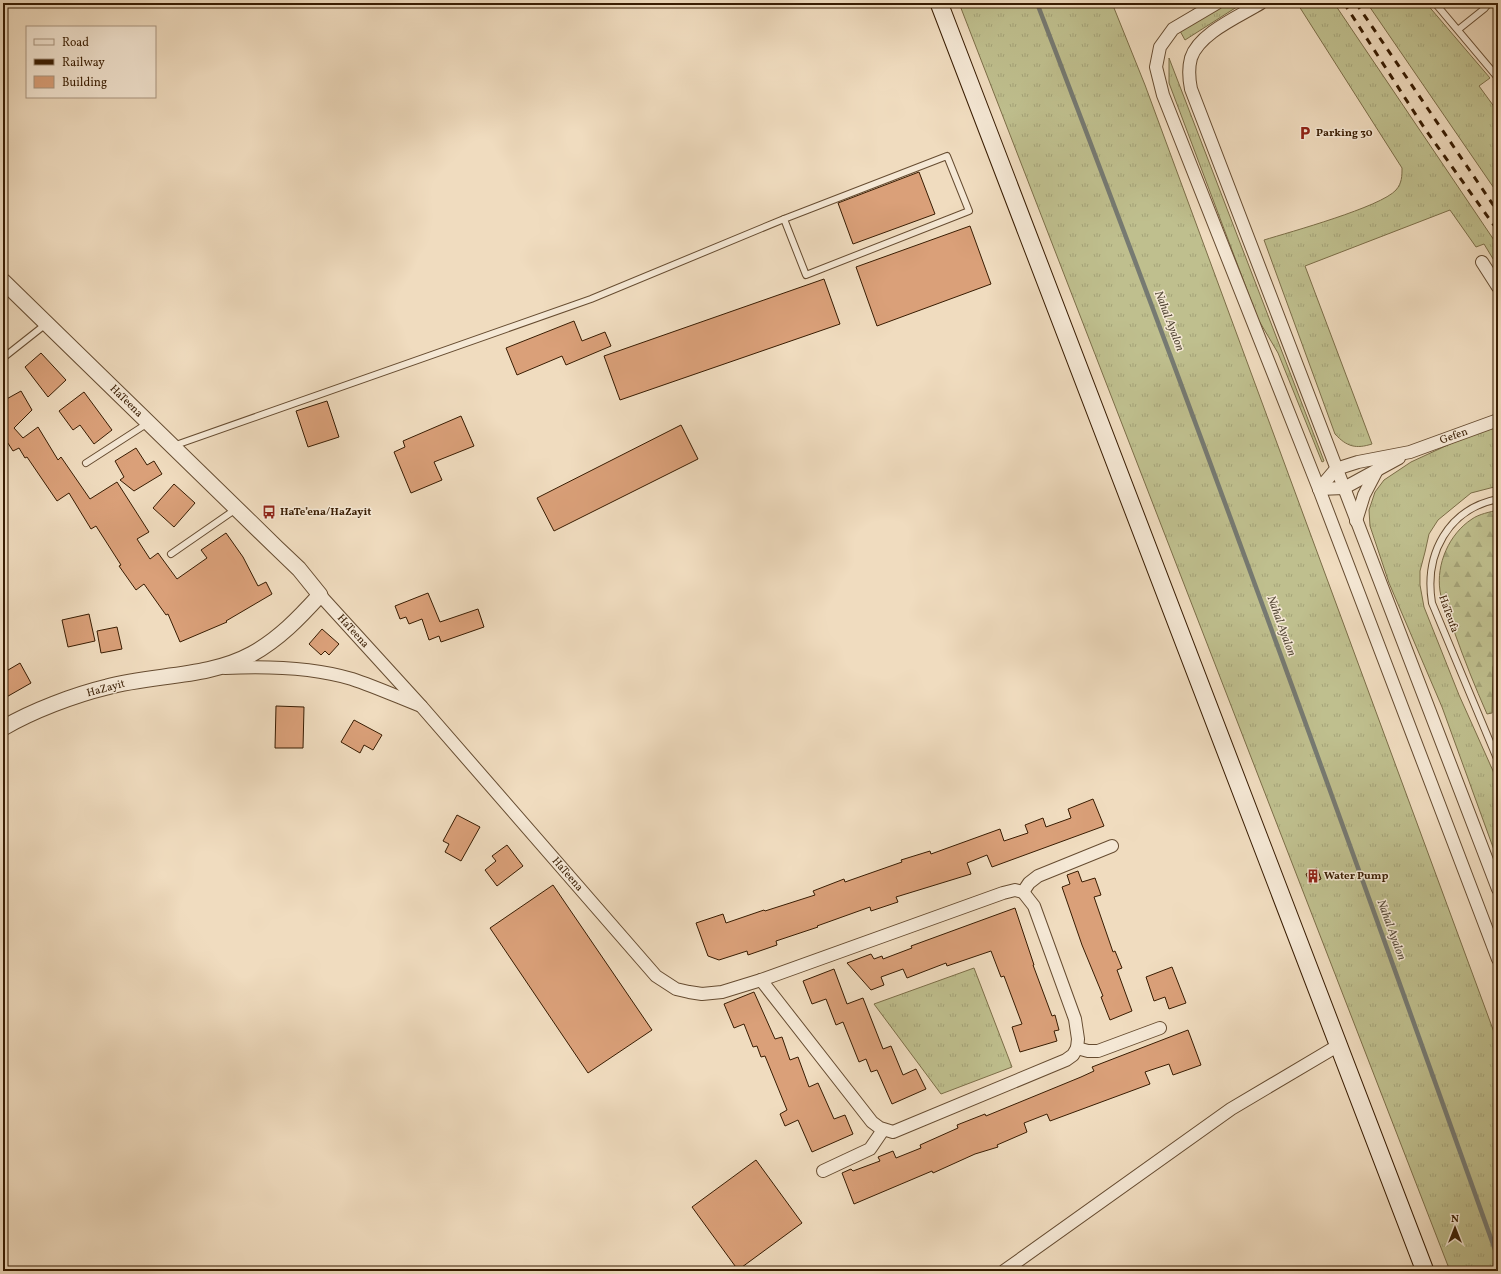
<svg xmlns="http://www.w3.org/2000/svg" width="1501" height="1274" font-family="Vollkorn,serif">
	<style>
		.grass { fill: url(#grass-tufts); stroke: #7c6e48 }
		.forest { fill: url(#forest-firs); stroke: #7c6e48 }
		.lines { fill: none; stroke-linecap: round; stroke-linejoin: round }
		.stream { stroke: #767a72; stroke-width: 4.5 }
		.building { fill: #daa079; stroke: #381c02 }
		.service-casing { stroke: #664c31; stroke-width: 8 }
		.minor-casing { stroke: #664c31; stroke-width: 14 }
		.tertiary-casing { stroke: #664c31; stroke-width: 17 }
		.secondary-casing { stroke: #381c02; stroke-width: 19 }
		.service { stroke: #f5e8d5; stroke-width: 6 }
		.minor { stroke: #f5e8d5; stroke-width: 12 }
		.tertiary { stroke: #f5e8d5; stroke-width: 15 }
		.secondary { stroke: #f5e8d5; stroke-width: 17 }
		.rail { stroke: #381c02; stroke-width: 3; stroke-dasharray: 7 7; stroke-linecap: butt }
		.labels { text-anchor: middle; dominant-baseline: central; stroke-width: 3; stroke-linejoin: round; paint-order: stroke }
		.poi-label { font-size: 11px; font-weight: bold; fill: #381c02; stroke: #f5e8d5; text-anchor: start }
		.street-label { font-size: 11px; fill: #381c02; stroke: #f5e8d5 }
		.water-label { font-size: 12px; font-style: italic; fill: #574b3a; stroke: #f5e8d5 }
	</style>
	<defs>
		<pattern id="grass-tufts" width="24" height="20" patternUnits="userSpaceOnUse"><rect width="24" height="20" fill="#bfbf8e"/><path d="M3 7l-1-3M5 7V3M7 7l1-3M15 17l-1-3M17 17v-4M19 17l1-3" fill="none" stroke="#a5a479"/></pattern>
		<pattern id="forest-firs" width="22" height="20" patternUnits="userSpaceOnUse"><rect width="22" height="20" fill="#bfbf8e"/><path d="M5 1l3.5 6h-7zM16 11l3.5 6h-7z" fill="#a5a479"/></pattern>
	</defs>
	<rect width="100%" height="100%" fill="#f0dcbf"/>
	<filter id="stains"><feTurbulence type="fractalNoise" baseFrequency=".005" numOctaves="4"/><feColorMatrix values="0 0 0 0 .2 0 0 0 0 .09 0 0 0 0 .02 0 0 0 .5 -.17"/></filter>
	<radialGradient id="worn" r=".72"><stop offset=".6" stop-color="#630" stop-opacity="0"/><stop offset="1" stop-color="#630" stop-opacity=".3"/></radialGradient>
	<!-- grass -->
	<g class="grass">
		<polygon points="959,3 1112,3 1145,85 1498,1043 1498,1271 1450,1271"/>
		<polygon points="1224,3 1243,3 1185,40 1180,31"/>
		<path d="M1297,3H1334L1498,246V267L1484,244L1476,247L1450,210L1305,266L1372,444C1356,449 1347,447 1335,434L1264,240C1290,232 1381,207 1396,190C1402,183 1402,176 1402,168Z"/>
		<polygon points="1367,3 1426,3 1490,78 1479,86 1498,112 1498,194"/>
		<polygon points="1169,58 1324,461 1322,462 1278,353 1258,319 1169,83"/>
		<polygon points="1498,425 1498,486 1471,493 1438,520 1429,534 1425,552 1420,571 1420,585 1424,607 1459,695 1498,782 1498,861 1442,707 1389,583 1370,526 1369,510 1375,492 1384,480 1411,462 1465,437"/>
		<polygon points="974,968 1012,1067 941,1094 874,1004"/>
	</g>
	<!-- forest -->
	<path class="forest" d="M1498,510V650L1493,667L1492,713L1487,714C1475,687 1464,659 1454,631C1449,618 1442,604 1440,591C1436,564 1449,534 1472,519C1479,514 1490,512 1498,510Z"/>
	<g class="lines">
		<!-- stream -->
		<path class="stream" d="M1037,3C1197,419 1348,838 1498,1258"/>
	</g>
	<!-- building -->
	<g class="building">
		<polygon points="919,172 935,214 853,244 838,203"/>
		<polygon points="970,226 991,284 877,326 856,267"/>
		<polygon points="824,279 840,324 620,400 604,356"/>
		<polygon points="574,321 582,341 605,332 611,346 566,365 562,356 517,375 506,348"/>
		<polygon points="41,353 66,380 48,397 25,367"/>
		<polygon points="21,391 32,410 14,428 23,438 38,427 58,460 61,457 90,499 117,482 149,532 137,539 150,559 158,553 177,579 207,558 201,550 226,533 243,557 258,586 266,582 272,594 226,621 227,622 180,642 168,614 166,615 144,584 136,590 119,566 121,565 96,526 91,529 69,493 57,501 27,457 25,458 19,448 13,451 4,437 3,438 3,401"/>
		<polygon points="84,392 112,430 94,444 80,425 73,430 59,411"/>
		<polygon points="327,401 339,437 308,447 296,411"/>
		<polygon points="461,416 474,446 434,462 442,480 411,493 394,452 405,447 403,441"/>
		<polygon points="681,425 698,459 554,531 537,498"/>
		<polygon points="136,448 147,465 154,461 162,474 134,491 120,480 124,477 115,461"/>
		<polygon points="174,484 195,503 174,527 153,508"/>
		<polygon points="428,593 440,622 478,609 484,627 441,642 439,636 429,640 422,619 409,624 406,617 400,619 395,606"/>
		<polygon points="89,614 95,641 68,647 62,620"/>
		<polygon points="117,627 122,649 101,653 97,631"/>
		<polygon points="322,629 339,644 329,655 325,651 321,655 309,644"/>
		<polygon points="20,663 31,683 3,699 3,673"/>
		<polygon points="276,706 304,707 303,748 275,748"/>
		<polygon points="354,720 382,735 373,750 364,745 360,753 341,742"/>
		<polygon points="1093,799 1104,826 992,867 987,855 967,863 971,874 896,897 898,902 871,911 870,907 817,926 818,927 776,941 777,945 748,955 747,951 719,960 708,956 696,923 723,914 726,923 764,910 765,911 815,895 813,891 844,879 845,882 902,862 901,860 930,851 931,854 1000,829 1004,841 1028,833 1025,825 1043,818 1046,827 1071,818 1068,809"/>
		<polygon points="457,815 480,827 461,861 445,852 449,844 443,841"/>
		<polygon points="507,845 523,866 497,886 485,870 496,861 492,856"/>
		<polygon points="1317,868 1321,879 1310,884 1306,874"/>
		<polygon points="1078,871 1082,882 1095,878 1101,895 1094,897 1113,952 1115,951 1122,968 1117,970 1132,1011 1110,1020 1101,997 1103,996 1082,945 1062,887 1070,884 1067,875"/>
		<polygon points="553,885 652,1030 588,1073 490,928"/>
		<polygon points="1015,908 1034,965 1033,965 1052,1016 1055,1015 1059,1030 1054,1031 1057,1041 1020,1052 1012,1027 1022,1024 1004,976 1001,977 991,951 947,966 946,963 907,978 903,969 881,977 884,985 871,990 847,963 871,954 874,959 882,956 883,959 912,948 911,946"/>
		<polygon points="1172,967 1186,1003 1169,1009 1165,997 1154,1001 1146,977"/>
		<polygon points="834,969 847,1004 863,998 883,1049 891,1046 903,1075 916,1069 926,1089 892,1104 877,1070 871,1072 866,1059 859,1062 843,1022 836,1025 826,999 812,1004 803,981"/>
		<polygon points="754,992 775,1039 782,1037 790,1060 798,1057 809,1087 818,1083 834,1119 845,1115 853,1134 812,1152 798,1120 785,1126 780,1114 787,1110 765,1056 761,1057 757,1046 753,1047 744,1024 734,1028 724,1004"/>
		<polygon points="1188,1030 1201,1065 1173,1075 1169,1064 1145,1072 1150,1084 1050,1121 1047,1114 1024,1123 1027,1132 997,1145 998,1147 975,1154 933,1173 932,1171 854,1204 842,1173 851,1169 853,1171 880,1161 878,1157 893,1151 896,1158 921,1148 920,1145 958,1128 957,1125 985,1114 986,1116 1081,1077 1094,1071 1092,1067"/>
		<polygon points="756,1160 802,1223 738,1270 692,1207"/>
	</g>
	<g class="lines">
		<!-- service casing -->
		<g class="service-casing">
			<g id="service">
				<polyline points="1435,3 1498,78"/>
				<polyline points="1459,29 1484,9 1489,3"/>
				<polygon points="947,156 969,211 806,275 784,219"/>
				<polyline points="3,358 46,324"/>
				<polyline points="173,446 591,299 784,219"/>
				<polyline points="86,463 148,423"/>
				<path d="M1498,499C1448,509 1424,554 1432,603L1498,761"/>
				<polyline points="171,554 236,509"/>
			</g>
		</g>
		<!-- minor casing -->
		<g class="minor-casing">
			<g id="minor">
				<polyline points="1217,3 1173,29 1160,47 1156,67 1163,95 1319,489 1498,959"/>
				<path d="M1261,3C1240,16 1199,33 1191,58C1188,69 1189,79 1191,89L1498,889"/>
				<polyline points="1482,262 1498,287"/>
				<path id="s1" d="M1319,489L1336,469L1358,462L1410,452L1498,420"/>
				<polyline points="1319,489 1344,488 1399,458"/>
				<polyline points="1356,521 1364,495 1377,470"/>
				<path id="s2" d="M320,595L422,707L656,976L676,989L689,992L702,994L722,992L761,980L1003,893L1015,890L1023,892L1029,883L1038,876L1112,846"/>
				<path d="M225,668C267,666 312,667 352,679C376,687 398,697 421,706"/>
				<polyline points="1023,892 1034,906 1075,1019 1078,1039 1077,1048"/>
				<polyline points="761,980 872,1122 880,1128 893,1132 1066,1060 1073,1055 1077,1048 1088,1051 1098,1051 1160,1028"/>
				<polyline points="823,1171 870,1149 883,1130"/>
				<polyline points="1004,1271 1231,1109 1339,1045"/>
			</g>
		</g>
		<!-- tertiary casing -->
		<g class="tertiary-casing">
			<g id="tertiary">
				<path id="s3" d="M3,281L277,548L299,569L320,595C299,618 279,639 252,654C208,678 154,674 107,687C74,695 32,711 3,728"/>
			</g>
		</g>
		<!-- secondary casing -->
		<g class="secondary-casing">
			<polyline id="secondary" points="939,3 1425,1271"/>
		</g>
		<!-- service -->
		<use href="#service" class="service"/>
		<!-- minor -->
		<use href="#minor" class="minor"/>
		<!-- tertiary -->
		<use href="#tertiary" class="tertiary"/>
		<!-- secondary -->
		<use href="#secondary" class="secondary"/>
		<!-- rail -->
		<g class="rail">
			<polyline points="1344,3 1425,129 1498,231"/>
			<polyline points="1356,3 1498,212"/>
		</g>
	</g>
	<!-- icons -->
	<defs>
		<g id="parking-bare" transform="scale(1.08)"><path d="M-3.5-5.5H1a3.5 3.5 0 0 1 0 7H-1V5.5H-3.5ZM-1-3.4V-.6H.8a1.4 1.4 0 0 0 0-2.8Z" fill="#8f2418" stroke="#f5e8d5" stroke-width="2.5" paint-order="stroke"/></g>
		<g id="bus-bare" transform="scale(1.08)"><path d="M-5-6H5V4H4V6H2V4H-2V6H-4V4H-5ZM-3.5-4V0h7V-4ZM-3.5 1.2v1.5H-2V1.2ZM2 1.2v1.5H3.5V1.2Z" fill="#8f2418" stroke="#f5e8d5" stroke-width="2.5" paint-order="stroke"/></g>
		<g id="building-bare" transform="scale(1.08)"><path d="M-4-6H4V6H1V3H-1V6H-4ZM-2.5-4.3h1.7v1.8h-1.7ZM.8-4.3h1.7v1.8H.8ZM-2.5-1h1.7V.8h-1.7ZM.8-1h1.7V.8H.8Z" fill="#8f2418" stroke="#f5e8d5" stroke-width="2.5" paint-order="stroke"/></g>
	</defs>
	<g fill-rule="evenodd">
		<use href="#parking-bare" x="1305" y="133"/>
		<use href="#bus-bare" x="269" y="512"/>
		<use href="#building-bare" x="1313" y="876"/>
	</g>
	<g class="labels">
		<!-- poi labels -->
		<g class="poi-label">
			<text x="1316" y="133">Parking 30</text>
			<text x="280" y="512">HaTe’ena/HaZayit</text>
			<text x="1324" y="876">Water Pump</text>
		</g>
		<!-- street labels -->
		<g class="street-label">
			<text stroke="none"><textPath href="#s3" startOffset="172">HaTeena</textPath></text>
			<text stroke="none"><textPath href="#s1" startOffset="149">Gefen</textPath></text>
			<text transform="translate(1448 614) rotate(70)">HaTeufa</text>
			<text stroke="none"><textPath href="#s2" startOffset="49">HaTeena</textPath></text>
			<text transform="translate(106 689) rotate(-15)">HaZayit</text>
			<text stroke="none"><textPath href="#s2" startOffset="373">HaTeena</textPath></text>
		</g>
		<!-- water labels -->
		<g class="water-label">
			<text transform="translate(1169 321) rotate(69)">Nahal Ayalon</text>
			<text transform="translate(1281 626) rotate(70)">Nahal Ayalon</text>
			<text transform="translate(1391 930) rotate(70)">Nahal Ayalon</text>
		</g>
	</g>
	<!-- margin -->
	<rect width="1501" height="1274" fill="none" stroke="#f0dcbf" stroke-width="16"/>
	<rect x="4" y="4" width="1493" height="1266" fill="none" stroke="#381c02" stroke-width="2"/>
	<rect x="8" y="8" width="1485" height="1258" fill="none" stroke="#381c02"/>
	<!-- legend -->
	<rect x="26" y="26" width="130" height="72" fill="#f5e8d5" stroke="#a99681"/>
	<rect x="34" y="39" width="20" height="6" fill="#f5e8d5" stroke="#a99681"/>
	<text x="62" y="46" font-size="12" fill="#381c02">Road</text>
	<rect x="34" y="59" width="20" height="6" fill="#381c02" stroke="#a99681"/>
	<text x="62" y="66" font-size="12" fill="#381c02">Railway</text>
	<rect x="34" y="76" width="20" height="12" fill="#daa079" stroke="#a99681"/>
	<text x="62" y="86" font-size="12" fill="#381c02">Building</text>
	<!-- north arrow -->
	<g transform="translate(1455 1228)" stroke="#f5e8d5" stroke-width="3" paint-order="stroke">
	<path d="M0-3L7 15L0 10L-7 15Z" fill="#381c02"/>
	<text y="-6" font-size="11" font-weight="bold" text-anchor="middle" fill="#381c02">N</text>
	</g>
	<rect width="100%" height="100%" filter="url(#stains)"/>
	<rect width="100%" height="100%" fill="url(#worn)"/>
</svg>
